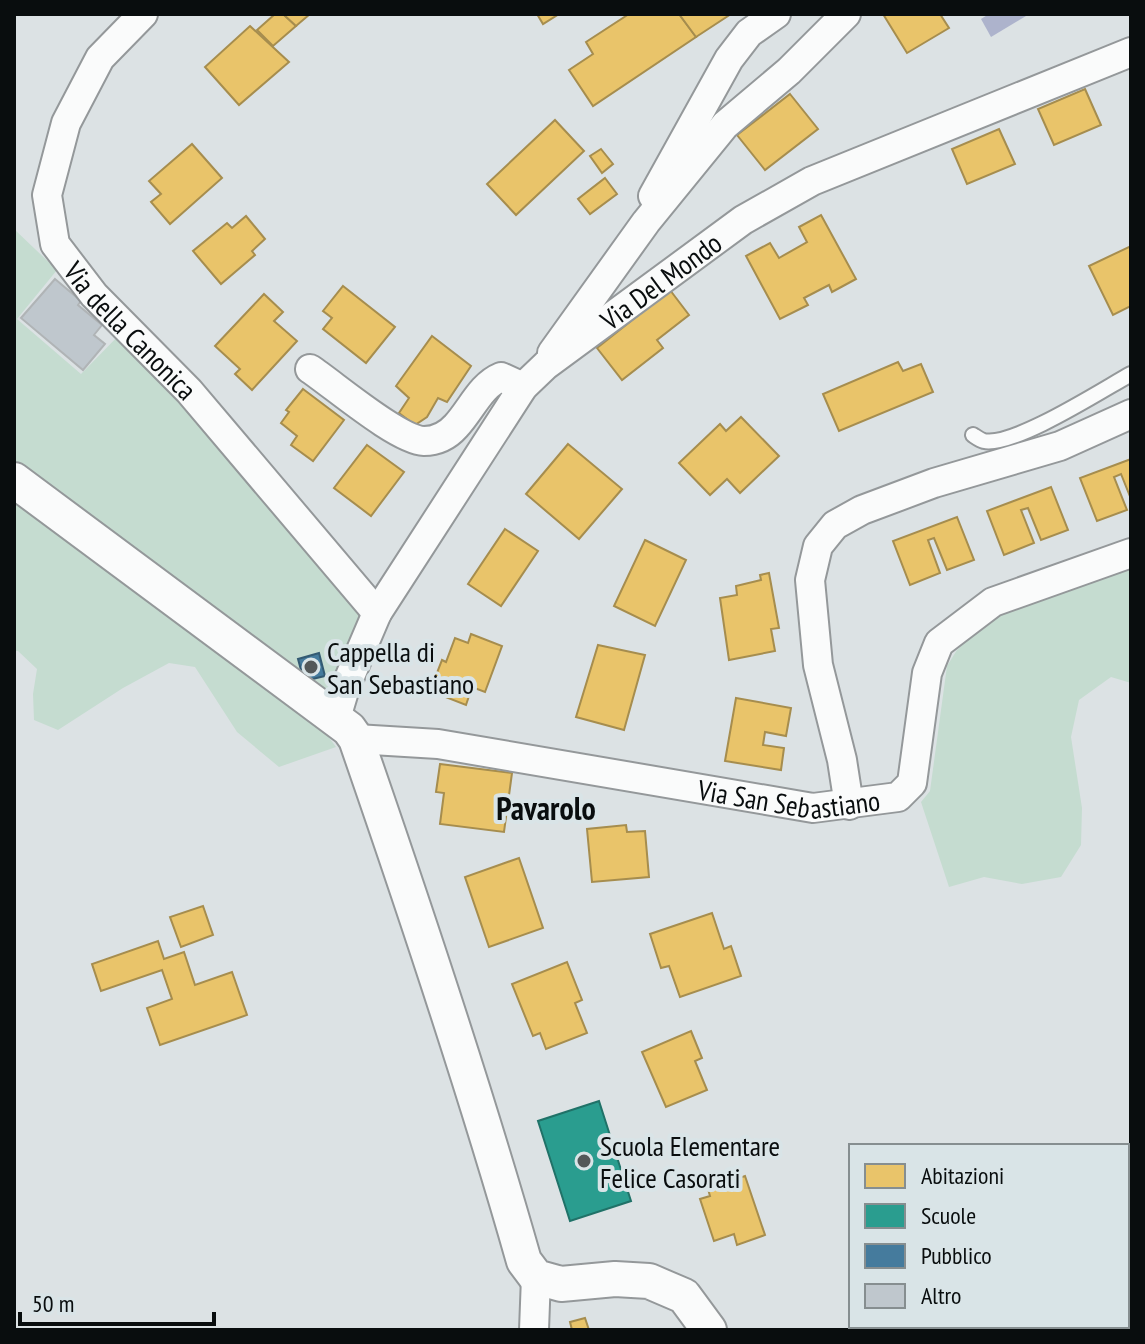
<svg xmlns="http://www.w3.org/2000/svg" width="1145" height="1344" font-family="'PT Sans Narrow',sans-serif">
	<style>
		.green { fill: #c5dcd0 }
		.water { fill: #adb3cc }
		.homes { fill: #e9c46a; stroke: #a68d4e; stroke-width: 2 }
		.schools { fill: #2a9d8f; stroke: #207268; stroke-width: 2 }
		.public { fill: #457b9d; stroke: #335a72; stroke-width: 2 }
		.building { fill: #bfc7cd; stroke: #b0b4b6; stroke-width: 2 }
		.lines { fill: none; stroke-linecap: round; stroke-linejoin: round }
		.service-casing { stroke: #94989a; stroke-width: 18 }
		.minor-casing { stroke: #94989a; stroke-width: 32 }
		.tertiary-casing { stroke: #94989a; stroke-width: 38 }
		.service { stroke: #fafbfb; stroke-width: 14 }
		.minor { stroke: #fafbfb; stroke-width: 28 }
		.tertiary { stroke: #fafbfb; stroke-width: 34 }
		.poi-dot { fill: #535859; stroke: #d9e4e7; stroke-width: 3 }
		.labels { text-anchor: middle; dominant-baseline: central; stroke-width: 8; stroke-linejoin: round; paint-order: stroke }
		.street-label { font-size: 28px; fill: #090d0e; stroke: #d9e4e7 }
		.poi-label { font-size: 28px; fill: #090d0e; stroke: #d9e4e7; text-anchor: start }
		.quarter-label { font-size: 32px; font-weight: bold; fill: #090d0e; stroke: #d9e4e7 }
	</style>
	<rect width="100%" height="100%" fill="#dce2e4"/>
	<!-- green -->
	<g class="green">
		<polygon points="14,229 57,270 17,319 81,374 123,331 371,610 333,709 14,473"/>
		<polygon points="14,502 325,732 336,747 279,767 237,732 195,667 169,663 123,688 58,730 34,720 33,694 37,669 18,651 14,651"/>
		<polygon points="1131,566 1131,683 1111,677 1079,700 1071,737 1082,808 1081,845 1061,877 1022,884 984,877 949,887 921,802 930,791 947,666 957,650 991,618"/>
	</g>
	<!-- water -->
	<polygon class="water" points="989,14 1025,14 1026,16 991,37 981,19"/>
	<!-- homes -->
	<g class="homes">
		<polygon points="275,14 283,14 296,26 273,46 257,30"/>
		<polygon points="283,14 310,14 296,26"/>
		<polygon points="537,14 559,14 543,24"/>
		<polygon points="629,14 679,14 696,37 593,106 569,70 593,54 586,42"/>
		<polygon points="679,14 731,14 696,37"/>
		<polygon points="883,14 940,14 949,28 907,53"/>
		<polygon points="250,26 289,62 239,105 205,67"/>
		<polygon points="1085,89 1101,125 1054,145 1038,109"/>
		<polygon points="790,94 818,129 765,170 737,135"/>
		<polygon points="555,120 584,151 516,215 487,184"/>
		<polygon points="999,129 1015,164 967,184 952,149"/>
		<polygon points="192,144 222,178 170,224 151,202 161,194 149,181"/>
		<polygon points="601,149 613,164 602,173 590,156"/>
		<polygon points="605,178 617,194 590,214 578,199"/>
		<polygon points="821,215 856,279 832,292 829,285 804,298 808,305 780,319 746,256 770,243 779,258 807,242 799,227"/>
		<polygon points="246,216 265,239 252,251 255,255 221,284 193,251 227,223 232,228"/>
		<polygon points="1131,246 1131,306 1113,315 1089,266"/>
		<polygon points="343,286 395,327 366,363 323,329 332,318 323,311"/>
		<polygon points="670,290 689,315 657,340 663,348 622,380 597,348"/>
		<polygon points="264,294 283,312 274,321 297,341 252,390 235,374 240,369 215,346"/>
		<polygon points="432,336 471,366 447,402 438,398 427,417 415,425 399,413 409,398 396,386"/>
		<polygon points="898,362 903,371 921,364 933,392 839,431 823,394"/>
		<polygon points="303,389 344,420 313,461 291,445 297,436 281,423 289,412 286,410"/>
		<polygon points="741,417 779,456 740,493 727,479 710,495 679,463 720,424 726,431"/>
		<polygon points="568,444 622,489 579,539 526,494"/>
		<polygon points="367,445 404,472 371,516 334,488"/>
		<polygon points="1131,459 1131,499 1121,474 1114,477 1127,510 1097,521 1080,478"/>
		<polygon points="1051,487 1068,530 1041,540 1028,508 1021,510 1034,543 1004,555 987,511"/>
		<polygon points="957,517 974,560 947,570 934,538 928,540 940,573 910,585 893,541"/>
		<polygon points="505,529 538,551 501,606 468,584"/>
		<polygon points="645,540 686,560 655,626 614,606"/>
		<polygon points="769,573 779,628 771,629 775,651 729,660 720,598 737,595 736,586 761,580 760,575"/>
		<polygon points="471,634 502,646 485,692 472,687 466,705 430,691 442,660 446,662 455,638 468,643"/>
		<polygon points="598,645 645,655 624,730 576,717"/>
		<polygon points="736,698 791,708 786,736 765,732 763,745 784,748 781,770 725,761"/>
		<polygon points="440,764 512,773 504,832 440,824 444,793 436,792"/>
		<polygon points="626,825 627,832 645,831 649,877 592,882 587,829"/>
		<polygon points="519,858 543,928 489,947 465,877"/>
		<polygon points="203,906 213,935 181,947 170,917"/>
		<polygon points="712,913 724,949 731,946 741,976 680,997 669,966 661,968 650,934"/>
		<polygon points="158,941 164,959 184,952 195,985 232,972 247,1015 160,1045 147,1008 172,999 162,970 101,991 92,964"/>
		<polygon points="567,962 582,1000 575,1003 587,1033 546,1049 540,1033 533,1036 512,984"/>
		<polygon points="691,1031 702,1058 695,1061 707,1090 666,1107 642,1052"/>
		<polygon points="745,1176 765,1235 737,1245 734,1234 714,1241 700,1199 710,1196 708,1189"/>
		<polygon points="585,1318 589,1330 572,1330 570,1322"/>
	</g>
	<!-- schools -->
	<polygon class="schools" points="599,1101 631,1201 570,1221 538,1121"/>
	<!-- public -->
	<polygon class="public" points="319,653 325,676 304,681 298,659"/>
	<!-- building -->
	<polygon class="building" points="55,279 81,301 78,305 102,325 94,335 105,344 83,370 21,318"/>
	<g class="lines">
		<!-- service casing -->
		<g class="service-casing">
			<path id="service" d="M973,435C976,437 980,440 984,441C1014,447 1102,390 1131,374"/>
		</g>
		<!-- minor casing -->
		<g class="minor-casing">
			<g id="minor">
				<path id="s1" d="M143,14L100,58L66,123L47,195L55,244L94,295L189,391L377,613"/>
				<polyline points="653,196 729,59 749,33 776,14"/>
				<polyline points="552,353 646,222 725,125 789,71 846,14"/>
				<path d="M310,369C334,385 398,440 424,441C437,441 448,435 456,426C471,410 481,385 501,377L523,387"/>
				<path id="s2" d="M336,718L345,688L377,613L523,387L546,365L743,220L812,181L1131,52"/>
				<path id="s3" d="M356,739L438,744L813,808L898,797L912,783L927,673L939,643L993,602L1131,553"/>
				<polyline points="849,805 842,760 818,665 810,580 818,546 835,525 862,510 934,483 1060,446 1131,414"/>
				<polyline points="534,1330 536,1277"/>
			</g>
		</g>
		<!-- tertiary casing -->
		<g class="tertiary-casing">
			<path id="tertiary" d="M14,480L349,729L356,739C416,912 474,1085 524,1261L536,1277L561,1284L615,1279L649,1281L684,1296L709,1330"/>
		</g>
		<!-- service -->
		<use href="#service" class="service"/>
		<!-- minor -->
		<use href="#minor" class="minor"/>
		<!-- tertiary -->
		<use href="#tertiary" class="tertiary"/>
	</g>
	<!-- markers -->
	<g class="poi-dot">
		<circle cx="311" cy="667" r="8"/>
		<circle cx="584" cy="1161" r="8"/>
	</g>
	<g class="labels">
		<!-- street labels -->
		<g class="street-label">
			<text stroke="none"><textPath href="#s2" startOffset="556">Via Del Mondo</textPath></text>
			<text stroke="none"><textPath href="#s1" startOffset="374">Via della Canonica</textPath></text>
			<text stroke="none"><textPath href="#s3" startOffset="438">Via San Sebastiano</textPath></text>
		</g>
		<!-- poi labels -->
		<g class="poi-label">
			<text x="327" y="651">Cappella di<tspan x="327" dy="32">San Sebastiano</tspan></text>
			<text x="600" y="1145">Scuola Elementare<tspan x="600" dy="32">Felice Casorati</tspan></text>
		</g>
		<!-- quarter labels -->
		<g class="quarter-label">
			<text x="546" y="808">Pavarolo</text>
		</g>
	</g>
	<!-- border -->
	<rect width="1145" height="1344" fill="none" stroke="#090d0e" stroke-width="32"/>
	<!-- legend -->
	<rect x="849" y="1144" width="280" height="184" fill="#d9e4e7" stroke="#868e90" stroke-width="2"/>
	<rect x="865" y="1164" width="40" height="24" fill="#e9c46a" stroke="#868e90" stroke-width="2"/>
	<text x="921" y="1184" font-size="24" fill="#090d0e">Abitazioni</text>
	<rect x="865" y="1204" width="40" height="24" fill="#2a9d8f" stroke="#868e90" stroke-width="2"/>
	<text x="921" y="1224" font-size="24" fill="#090d0e">Scuole</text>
	<rect x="865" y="1244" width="40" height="24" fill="#457b9d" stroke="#868e90" stroke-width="2"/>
	<text x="921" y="1264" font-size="24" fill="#090d0e">Pubblico</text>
	<rect x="865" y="1284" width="40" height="24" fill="#bfc7cd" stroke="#868e90" stroke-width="2"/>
	<text x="921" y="1304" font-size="24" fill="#090d0e">Altro</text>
	<!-- scale -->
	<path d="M20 1312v12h194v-12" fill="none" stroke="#090d0e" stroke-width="4"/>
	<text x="32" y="1312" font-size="24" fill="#090d0e" stroke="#d9e4e7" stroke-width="6" paint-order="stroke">50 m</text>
</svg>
